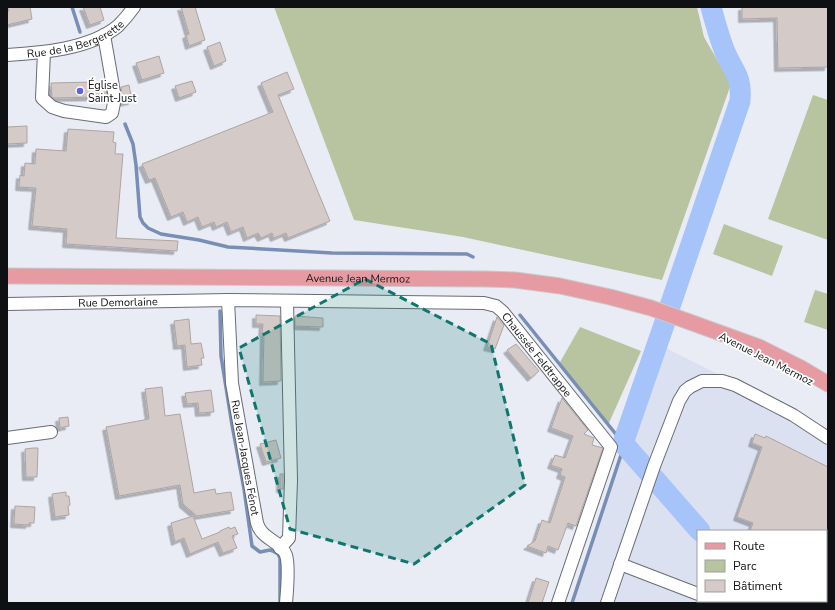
<svg xmlns="http://www.w3.org/2000/svg" width="835" height="610" font-family="'Nunito Sans',sans-serif">
	<style>
		.built { fill: #dbe1f1; fill-rule: evenodd }
		.green { fill: #b8c3a0 }
		.lines { fill: none; stroke-linecap: round; stroke-linejoin: round }
		.stream { stroke: #798eb5; stroke-width: 3.5 }
		.river { stroke: #a6c4fa; stroke-width: 21 }
		.building { fill: #d4cac7; stroke: #aea4a1; filter: url(#shadow) }
		.minor-casing { stroke: #696c73; stroke-width: 14 }
		.major-casing { stroke: #cacacb; stroke-width: 17 }
		.minor { stroke: #fff; stroke-width: 12 }
		.major { stroke: #e59ba1; stroke-width: 15 }
		.marked { fill: #0f766e; fill-opacity: 0.2; stroke: #0f766e; stroke-width: 3; stroke-dasharray: 8 5; stroke-linejoin: round }
		.poi-dot { fill: #6161da; stroke: #fff; stroke-width: 1.5 }
		.labels { text-anchor: middle; dominant-baseline: central; stroke-width: 3.5; stroke-linejoin: round; paint-order: stroke }
		.street-label { font-size: 11px; fill: #0f1013; stroke: #fff }
		.poi-label { font-size: 11px; fill: #0f1013; stroke: #fff; text-anchor: start }
	</style>
	<defs>
		<filter id="shadow"><feDropShadow dx="-3.5" dy="3.5" stdDeviation="0" flood-color="#0004"/></filter>
	</defs>
	<rect width="100%" height="100%" fill="#e9ecf5"/>
	<!-- built -->
	<path class="built" d="M660,345L828,429V603H572ZM698,531H826V601H698Z"/>
	<!-- green -->
	<g class="green">
		<polygon points="274,7 697,7 704,37 731,84 662,280 463,237 354,220"/>
		<polygon points="813,95 828,100 828,240 768,219"/>
		<polygon points="724,224 783,246 772,276 713,254"/>
		<polygon points="815,290 828,294 828,330 804,322"/>
		<polygon points="580,327 641,351 608,425 559,364"/>
	</g>
	<g class="lines">
		<!-- stream -->
		<g class="stream">
			<polyline points="72,7 80,32"/>
			<polyline points="125,124 133,144 136,165 140,217 143,223 148,228 161,234 199,240 228,247 332,253 467,254 473,257"/>
			<polyline points="220,311 221,356 232,425 244,489 252,546 260,552 270,550 273,551 278,554 280,558 280,603"/>
			<polyline points="520,315 623,443 621,455 572,603"/>
		</g>
		<!-- river -->
		<g class="river">
			<path d="M670,306L740,101C742,75 734,73 725,52C719,37 715,22 711,7"/>
			<polyline points="666,319 623,443 700,531"/>
			<polyline points="759,601 761,603"/>
		</g>
	</g>
	<!-- building -->
	<g class="building">
		<polygon points="8,7 30,7 32,19 7,25 7,11 9,11"/>
		<polygon points="83,7 100,7 104,20 90,25"/>
		<polygon points="181,7 195,7 205,40 189,46 186,35 189,34"/>
		<polygon points="742,7 828,7 828,67 778,68 777,18 742,19"/>
		<polygon points="220,42 226,61 214,66 207,47"/>
		<polygon points="159,56 164,73 142,80 136,63"/>
		<polygon points="287,72 294,89 278,95 330,221 288,238 286,233 274,238 272,233 261,238 258,233 247,238 243,227 231,232 227,222 216,227 214,222 202,227 198,217 187,222 183,212 171,217 155,178 149,180 142,164 273,112 261,83"/>
		<polygon points="192,81 196,92 179,98 175,86"/>
		<polygon points="95,82 106,90 107,94 99,94 96,97 53,98 52,97 51,83"/>
		<polygon points="129,85 132,101 122,103 122,97 121,87"/>
		<polygon points="27,126 27,143 7,144 7,127"/>
		<polygon points="68,129 114,132 113,142 116,143 115,154 123,154 116,238 178,241 177,251 66,244 67,229 32,226 36,188 19,187 20,175 24,176 25,163 35,164 36,149 66,151"/>
		<polygon points="256,315 280,316 281,381 263,382 264,333 262,333 263,324 256,324"/>
		<polygon points="295,316 323,318 323,327 295,326"/>
		<polygon points="497,317 504,325 495,349 487,347"/>
		<polygon points="189,319 191,344 201,343 204,358 201,358 202,365 187,367 185,345 177,346 174,321"/>
		<polygon points="516,344 539,371 531,378 507,350"/>
		<polygon points="162,387 165,416 180,414 194,493 215,489 216,494 231,492 234,510 197,516 183,504 180,485 119,496 106,427 149,419 145,389"/>
		<polygon points="211,390 214,412 199,413 198,403 187,404 185,393"/>
		<polygon points="562,398 588,430 584,434 594,438 592,445 603,448 576,526 568,523 558,550 548,546 546,553 527,546 535,541 542,520 550,523 565,477 560,475 562,469 551,465 555,455 565,458 573,436 551,428"/>
		<polygon points="68,417 69,426 60,428 59,418"/>
		<polygon points="755,434 765,438 766,436 828,467 828,531 750,531 753,523 737,517 762,447 752,443"/>
		<polygon points="276,440 281,458 266,462 260,444"/>
		<polygon points="33,448 38,448 37,477 26,477 25,449"/>
		<rect x="280" y="474" width="3" height="15"/>
		<polygon points="66,492 66,496 69,496 70,505 68,506 69,515 55,517 52,494"/>
		<polygon points="15,506 35,507 34,523 29,523 29,525 14,524"/>
		<polygon points="193,516 202,539 220,532 220,531 229,527 230,529 235,527 238,534 232,536 237,548 223,553 218,542 190,554 184,538 175,542 171,523"/>
		<polygon points="536,578 549,582 542,603 528,603"/>
	</g>
	<g class="lines">
		<!-- minor casing -->
		<g class="minor-casing">
			<g id="minor">
				<polyline points="44,52 42,98 52,107 64,111 106,117 112,113 115,98 104,35"/>
				<path id="s1" d="M7,55C42,53 90,49 118,26C124,20 129,14 134,7"/>
				<path id="s2" d="M228,300L232,383L257,523C261,539 281,541 286,555C289,564 287,592 286,603"/>
				<path id="s3" d="M7,304L228,300L484,303L496,306L503,312L611,447L558,603"/>
				<polyline points="7,438 51,432"/>
				<polyline points="280,548 289,538 291,480 287,301"/>
				<polyline points="620,564 698,594"/>
				<polyline points="717,601 721,603"/>
				<polyline points="607,603 654,466 679,401 685,391 690,387 702,381 722,381 735,385 793,415 828,438"/>
			</g>
		</g>
		<!-- major casing -->
		<g class="major-casing">
			<g id="major">
				<path id="s4" d="M7,276L484,279L515,280L560,286L610,297L651,308L759,347L801,368L828,384"/>
			</g>
		</g>
		<!-- minor -->
		<use href="#minor" class="minor"/>
		<!-- major -->
		<use href="#major" class="major"/>
	</g>
	<!-- marked area -->
	<path class="marked" d="M365,279L491,344L525,485L414,564L290,529L239,348Z"/>
	<!-- markers -->
	<circle class="poi-dot" cx="80" cy="91" r="4"/>
	<g class="labels">
		<!-- street labels -->
		<g class="street-label">
			<text stroke="none"><textPath href="#s1" startOffset="71">Rue de la Bergerette</textPath></text>
			<text stroke="none"><textPath href="#s4" startOffset="351">Avenue Jean Mermoz</textPath></text>
			<text stroke="none"><textPath href="#s3" startOffset="111">Rue Demorlaine</textPath></text>
			<text stroke="none"><textPath href="#s3" startOffset="553">Chaussée Feldtrappe</textPath></text>
			<text transform="translate(766 359) rotate(27)">Avenue Jean Mermoz</text>
			<text stroke="none"><textPath href="#s2" startOffset="159">Rue Jean-Jacques Fénot</textPath></text>
		</g>
		<!-- poi labels -->
		<g class="poi-label">
			<text x="88" y="85">Église<tspan x="88" dy="13">Saint-Just</tspan></text>
		</g>
	</g>
	<!-- border -->
	<rect width="835" height="610" fill="none" stroke="#0f1013" stroke-width="16"/>
	<!-- legend -->
	<rect x="697" y="530" width="130" height="72" fill="#ffffff" stroke="#9f9fa1"/>
	<rect x="705" y="543" width="20" height="6" fill="#e59ba1" stroke="#9f9fa1"/>
	<text x="733" y="550" font-size="12" fill="#0f1013">Route</text>
	<rect x="705" y="560" width="20" height="12" fill="#b8c3a0" stroke="#9f9fa1"/>
	<text x="733" y="570" font-size="12" fill="#0f1013">Parc</text>
	<rect x="705" y="580" width="20" height="12" fill="#d4cac7" stroke="#9f9fa1"/>
	<text x="733" y="590" font-size="12" fill="#0f1013">Bâtiment</text>
</svg>
